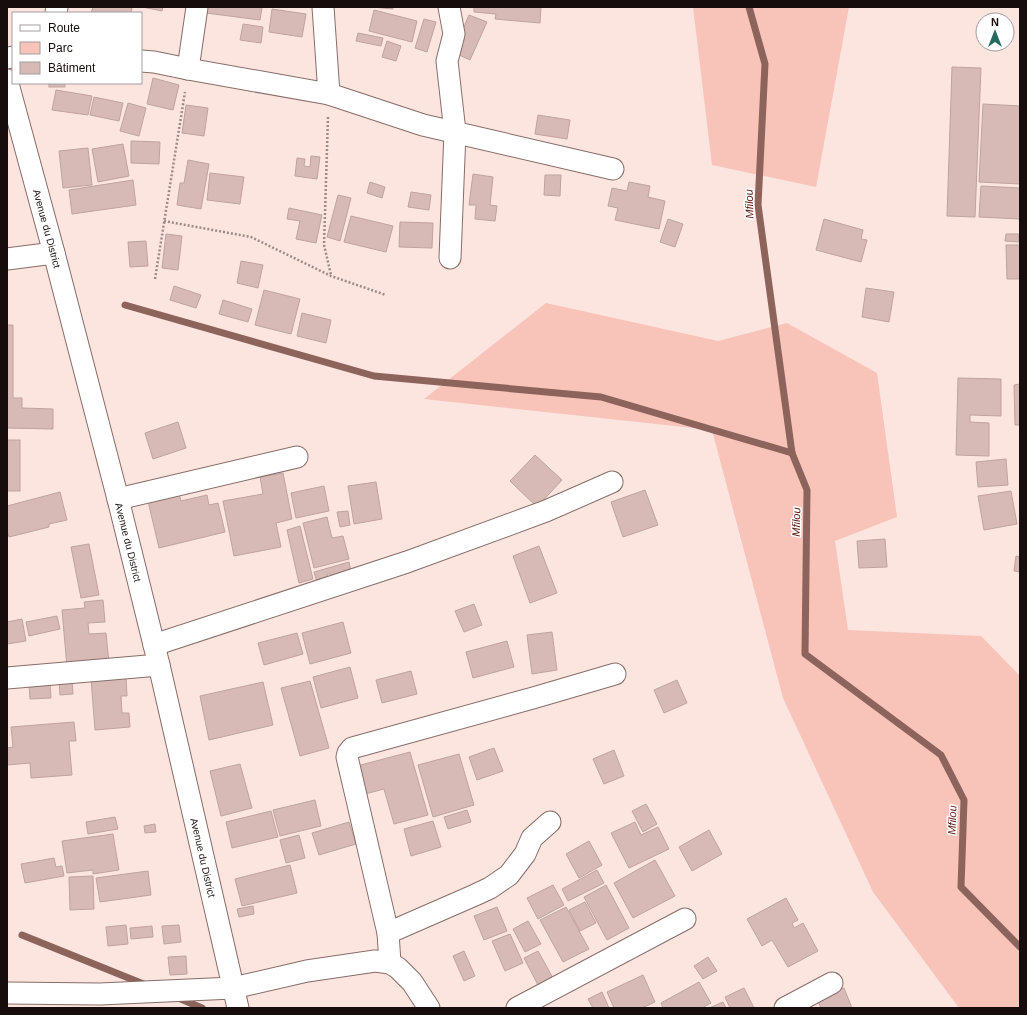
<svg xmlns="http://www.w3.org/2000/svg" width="1027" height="1015" font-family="Arial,sans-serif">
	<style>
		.green { fill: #f8c3b9 }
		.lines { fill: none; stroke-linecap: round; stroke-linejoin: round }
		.stream { stroke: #8d645c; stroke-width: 7 }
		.building { fill: #d7bab5; stroke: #bfa39e }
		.minor-casing { stroke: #876d68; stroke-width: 23 }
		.path { stroke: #9c8a87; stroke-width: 2.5; stroke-dasharray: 2 2; stroke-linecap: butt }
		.minor { stroke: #fff; stroke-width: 21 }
		.labels { text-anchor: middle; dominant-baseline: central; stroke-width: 3; stroke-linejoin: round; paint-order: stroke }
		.street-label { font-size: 10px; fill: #170d0c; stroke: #fff }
		.water-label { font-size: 11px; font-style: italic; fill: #5c1910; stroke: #fff }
	</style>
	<rect width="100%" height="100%" fill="#fce4df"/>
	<!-- green -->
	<g class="green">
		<polygon points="693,7 849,7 816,187 712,165"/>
		<polygon points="546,303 718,341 787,323 877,373 897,517 835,541 848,630 981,636 1020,676 1020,1008 959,1008 873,892 783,698 712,430 424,399"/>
	</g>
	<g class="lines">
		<!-- stream -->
		<g class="stream">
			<polyline points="749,7 765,64 758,205 792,453 807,490 805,654 941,755 964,800 961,887 1020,947"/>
			<polyline points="125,305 374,376 601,397 792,453"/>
			<polyline points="22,935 146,985"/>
			<polyline points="176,997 202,1008"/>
		</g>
	</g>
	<!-- building -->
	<g class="building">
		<polygon points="93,7 128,7 132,8 131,13 91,13"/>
		<polygon points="142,7 163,7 162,11"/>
		<polygon points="207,7 262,7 260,20 206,13"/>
		<polygon points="372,7 393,7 393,9"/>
		<polygon points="474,7 541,7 540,23 495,19 496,14 474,12"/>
		<polygon points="272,9 306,14 302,37 269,32"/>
		<polygon points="374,10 417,21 412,42 369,31"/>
		<polygon points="469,15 487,22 470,60 453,52"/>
		<polygon points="424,19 436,22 427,52 415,48"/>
		<polygon points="243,24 263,27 261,43 240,40"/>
		<polygon points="358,33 383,38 381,46 356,41"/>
		<polygon points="387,41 401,46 396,61 382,57"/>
		<polygon points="952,67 981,68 975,217 947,216"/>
		<polygon points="153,78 179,85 173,110 147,104"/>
		<rect x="49" y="83" width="16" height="4"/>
		<polygon points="56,90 92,96 88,115 52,110"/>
		<polygon points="94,97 123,103 119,121 90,115"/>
		<polygon points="128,103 146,108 139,136 120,131"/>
		<polygon points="983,104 1020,106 1020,184 979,182"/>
		<polygon points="186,105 208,108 204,136 182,133"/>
		<polygon points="538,115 570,120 567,139 535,134"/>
		<polygon points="131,141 160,142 159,164 131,163"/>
		<polygon points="123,144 129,176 98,182 92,149"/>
		<polygon points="88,148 92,185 63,188 59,151"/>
		<polygon points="311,156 320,157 317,179 295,176 297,158 305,159 304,166 310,167"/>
		<polygon points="188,160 209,164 201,209 177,205 180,183 184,183"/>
		<polygon points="210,173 244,177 240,204 207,200"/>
		<polygon points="473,174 493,177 490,205 497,206 495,221 475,219 476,205 469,205"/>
		<polygon points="545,175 561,175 560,196 544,195"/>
		<polygon points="133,180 136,205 72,214 69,190"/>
		<polygon points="370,182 385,187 382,198 367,193"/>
		<polygon points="629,182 650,186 648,197 665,201 659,229 615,220 618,208 608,206 612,188 627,191"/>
		<polygon points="981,186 1020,188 1020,219 979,217"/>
		<polygon points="411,192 431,195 429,210 408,207"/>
		<polygon points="338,195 351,198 340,241 327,237"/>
		<polygon points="289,208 322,215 316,243 296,239 300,221 287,219"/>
		<polygon points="351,216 393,226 386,252 344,242"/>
		<polygon points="668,219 683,224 675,247 660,242"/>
		<polygon points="824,219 863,230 861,239 867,240 861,262 816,250"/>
		<polygon points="400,222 433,223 432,248 399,247"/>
		<polygon points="166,234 182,236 178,270 162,268"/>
		<polygon points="1006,234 1019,234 1019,242 1005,241"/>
		<polygon points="146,241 148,266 130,267 128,242"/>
		<polygon points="1006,245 1020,245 1020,279 1007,279"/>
		<polygon points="241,261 263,265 258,288 237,283"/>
		<polygon points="174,286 201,295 196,308 170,300"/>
		<polygon points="866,288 894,292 889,322 862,317"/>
		<polygon points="264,290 300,299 291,334 255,325"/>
		<polygon points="223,300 252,309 248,322 219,314"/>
		<polygon points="302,313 331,320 326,343 297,336"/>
		<polygon points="7,325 13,325 13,398 22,398 22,408 53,409 53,429 7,428"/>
		<polygon points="958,378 1001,379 1001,416 970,415 970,422 989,423 989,456 956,455"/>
		<polygon points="1020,384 1020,425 1015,425 1014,385"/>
		<polygon points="178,422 186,448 153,459 145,433"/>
		<rect x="7" y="440" width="13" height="51"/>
		<polygon points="535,455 562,480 537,507 510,481"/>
		<polygon points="1006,459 1008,485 978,487 976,462"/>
		<polygon points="283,473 292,519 276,523 281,547 234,556 223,501 263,494 260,477"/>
		<polygon points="376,482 382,519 354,524 348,486"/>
		<polygon points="324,486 329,511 296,518 291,493"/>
		<polygon points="645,490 658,525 623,537 611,502"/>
		<polygon points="1011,491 1017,524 984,530 978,496"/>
		<polygon points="60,492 67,520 49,524 49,527 9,537 7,531 7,506"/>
		<polygon points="179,494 181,501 207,495 209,505 218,503 225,532 159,548 148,501"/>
		<polygon points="348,511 350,525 340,527 337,512"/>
		<polygon points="327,517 332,538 343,536 349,559 314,568 303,523"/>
		<polygon points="300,526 313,579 299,583 287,530"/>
		<polygon points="885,539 887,567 859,568 857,541"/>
		<polygon points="89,544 99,595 81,598 71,547"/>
		<polygon points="539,546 557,593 530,603 513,556"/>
		<polygon points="1016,556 1020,557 1020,572 1014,571"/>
		<polygon points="349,562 352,576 333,581 331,574 327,574 330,583 318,586 314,572"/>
		<polygon points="103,600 105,622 88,623 89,634 106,633 109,663 67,667 62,610 85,608 84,602"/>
		<polygon points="474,604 482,625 464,632 455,611"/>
		<polygon points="57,616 60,629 29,636 26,622"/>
		<polygon points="22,619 26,641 7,644 7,622"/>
		<polygon points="343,622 351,653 310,664 302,633"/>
		<polygon points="552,632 557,670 532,674 527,635"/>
		<polygon points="297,633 303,654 264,665 258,643"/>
		<polygon points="507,641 514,667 473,678 466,652"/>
		<polygon points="350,667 358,698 321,708 313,677"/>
		<polygon points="411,671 417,694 382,703 376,680"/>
		<polygon points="126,676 127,696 121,696 122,713 129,713 130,727 95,730 91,679"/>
		<polygon points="72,680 73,694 60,695 59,681"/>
		<polygon points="677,680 687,703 664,713 654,690"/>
		<polygon points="310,681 329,748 300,756 281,688"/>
		<polygon points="263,682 273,725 209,740 200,696"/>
		<polygon points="50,683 51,698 30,699 29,685"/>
		<polygon points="74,722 76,741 69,741 72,775 31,778 30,763 7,765 7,748 13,747 11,727"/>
		<polygon points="494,748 503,771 477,780 469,757"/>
		<polygon points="614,750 624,776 604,784 593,759"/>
		<polygon points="410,752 428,815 394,824 384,789 365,794 357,766"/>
		<polygon points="459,754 474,805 433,817 418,765"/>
		<polygon points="240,764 252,808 221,816 210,771"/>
		<polygon points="315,800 321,826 280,836 273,810"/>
		<polygon points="646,804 657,824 643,832 632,811"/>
		<polygon points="467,810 471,822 448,829 444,817"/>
		<polygon points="271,811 278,837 232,848 226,822"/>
		<polygon points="115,817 118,829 88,834 86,822"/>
		<polygon points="433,821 441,847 411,856 404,829"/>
		<polygon points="349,822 356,844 319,855 312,833"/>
		<polygon points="635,822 641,835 658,827 669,849 629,868 611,833"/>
		<polygon points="155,824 156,832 145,833 144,826"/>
		<polygon points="709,830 722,854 692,871 679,847"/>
		<polygon points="113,834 119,870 93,874 93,870 67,873 62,841"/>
		<polygon points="299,835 305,858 286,863 280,840"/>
		<polygon points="589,841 602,865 579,878 566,854"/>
		<polygon points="54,858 56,867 62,866 64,876 25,883 21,864"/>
		<polygon points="655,860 675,896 633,918 614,883"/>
		<polygon points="290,865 297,893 242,906 235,879"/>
		<polygon points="597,870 604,883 568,901 562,889"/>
		<polygon points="148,871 151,895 100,902 96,878"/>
		<polygon points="93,876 94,909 70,910 69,877"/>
		<polygon points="553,885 564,905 538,919 527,898"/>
		<polygon points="606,885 629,928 607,940 584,897"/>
		<polygon points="786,898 798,920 792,923 794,928 803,923 818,951 788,967 772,940 762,946 747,919"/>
		<polygon points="585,902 596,923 580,931 569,910"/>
		<polygon points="253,906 254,914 239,917 237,909"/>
		<polygon points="497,907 507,931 484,940 474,916"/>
		<polygon points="566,907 589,949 563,962 540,920"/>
		<polygon points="528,921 541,944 525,952 513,929"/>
		<polygon points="126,925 128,944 108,946 106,927"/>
		<polygon points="179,925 181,942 164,944 162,926"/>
		<polygon points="152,926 153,937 131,939 130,928"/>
		<polygon points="510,934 523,963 505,971 492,941"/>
		<polygon points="464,951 475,976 464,981 453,956"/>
		<polygon points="538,951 553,978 538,985 524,958"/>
		<polygon points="186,956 187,974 170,975 168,957"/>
		<polygon points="708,957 717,971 703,979 694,966"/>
		<polygon points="643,975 655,1002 642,1008 614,1008 607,992"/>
		<polygon points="699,982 711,1003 702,1008 663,1008 661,1003"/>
		<polygon points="744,988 754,1008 730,1008 725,997"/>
		<polygon points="844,988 852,1008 821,1008 817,999"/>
		<polygon points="602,992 609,1008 593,1008 588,999"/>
		<polygon points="723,1002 726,1008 709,1008"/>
	</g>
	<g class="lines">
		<!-- minor casing -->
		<g class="minor-casing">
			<g id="minor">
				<polyline points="323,7 329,94"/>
				<polyline points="449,7 454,34 447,61 455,132 450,258"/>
				<polyline points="56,13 57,7"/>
				<polyline points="7,58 13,57"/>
				<polyline points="141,61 154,62 188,69 329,94 423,125 613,169"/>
				<polyline points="188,69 197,7"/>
				<path id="s1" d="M7,80L54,253L118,499L159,665L238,1008"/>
				<polyline points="7,259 54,253"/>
				<polyline points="118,499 297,457"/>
				<polyline points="154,645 407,562 546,511 612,482"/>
				<polyline points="7,678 159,665"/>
				<polyline points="388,933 475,895 490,888 509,875 525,854 532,838 550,822"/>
				<polyline points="390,963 388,933 347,757 348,753 352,748 533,698 615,674"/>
				<polyline points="7,993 100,994 233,988 307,971 375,961 390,963 398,968 412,982 429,1008"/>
				<polyline points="517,1008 685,919"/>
				<polyline points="785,1008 832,983"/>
			</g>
		</g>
		<!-- path -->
		<g class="path">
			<polyline points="328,117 324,245 331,275"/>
			<polyline points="164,221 251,237 331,276 386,295"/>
			<polyline points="155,279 185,92"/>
		</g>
		<!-- minor -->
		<use href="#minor" class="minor"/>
	</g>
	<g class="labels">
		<!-- street labels -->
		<g class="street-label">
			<text stroke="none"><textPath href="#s1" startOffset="154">Avenue du District</textPath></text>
			<text stroke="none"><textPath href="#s1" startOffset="478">Avenue du District</textPath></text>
			<text stroke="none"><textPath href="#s1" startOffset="802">Avenue du District</textPath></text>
		</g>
		<!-- water labels -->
		<g class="water-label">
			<text transform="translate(749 204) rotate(-92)">Mfilou</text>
			<text transform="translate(796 522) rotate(-89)">Mfilou</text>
			<text transform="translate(952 820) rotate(-88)">Mfilou</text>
		</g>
	</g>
	<!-- border -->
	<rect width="1027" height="1015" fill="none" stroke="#170d0c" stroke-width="16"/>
	<!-- legend -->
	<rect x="12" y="12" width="130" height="72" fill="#ffffff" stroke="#a29e9e"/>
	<rect x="20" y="25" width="20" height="6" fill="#ffffff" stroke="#a29e9e"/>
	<text x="48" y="32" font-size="12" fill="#170d0c">Route</text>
	<rect x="20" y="42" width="20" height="12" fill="#f8c3b9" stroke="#a29e9e"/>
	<text x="48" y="52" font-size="12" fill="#170d0c">Parc</text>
	<rect x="20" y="62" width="20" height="12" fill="#d7bab5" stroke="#a29e9e"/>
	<text x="48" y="72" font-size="12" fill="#170d0c">Bâtiment</text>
	<!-- north arrow -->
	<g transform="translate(995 32)"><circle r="19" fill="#ffffff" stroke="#a29e9e"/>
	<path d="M0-3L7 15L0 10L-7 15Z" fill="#246b60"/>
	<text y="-6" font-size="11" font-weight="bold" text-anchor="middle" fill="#170d0c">N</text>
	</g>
</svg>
